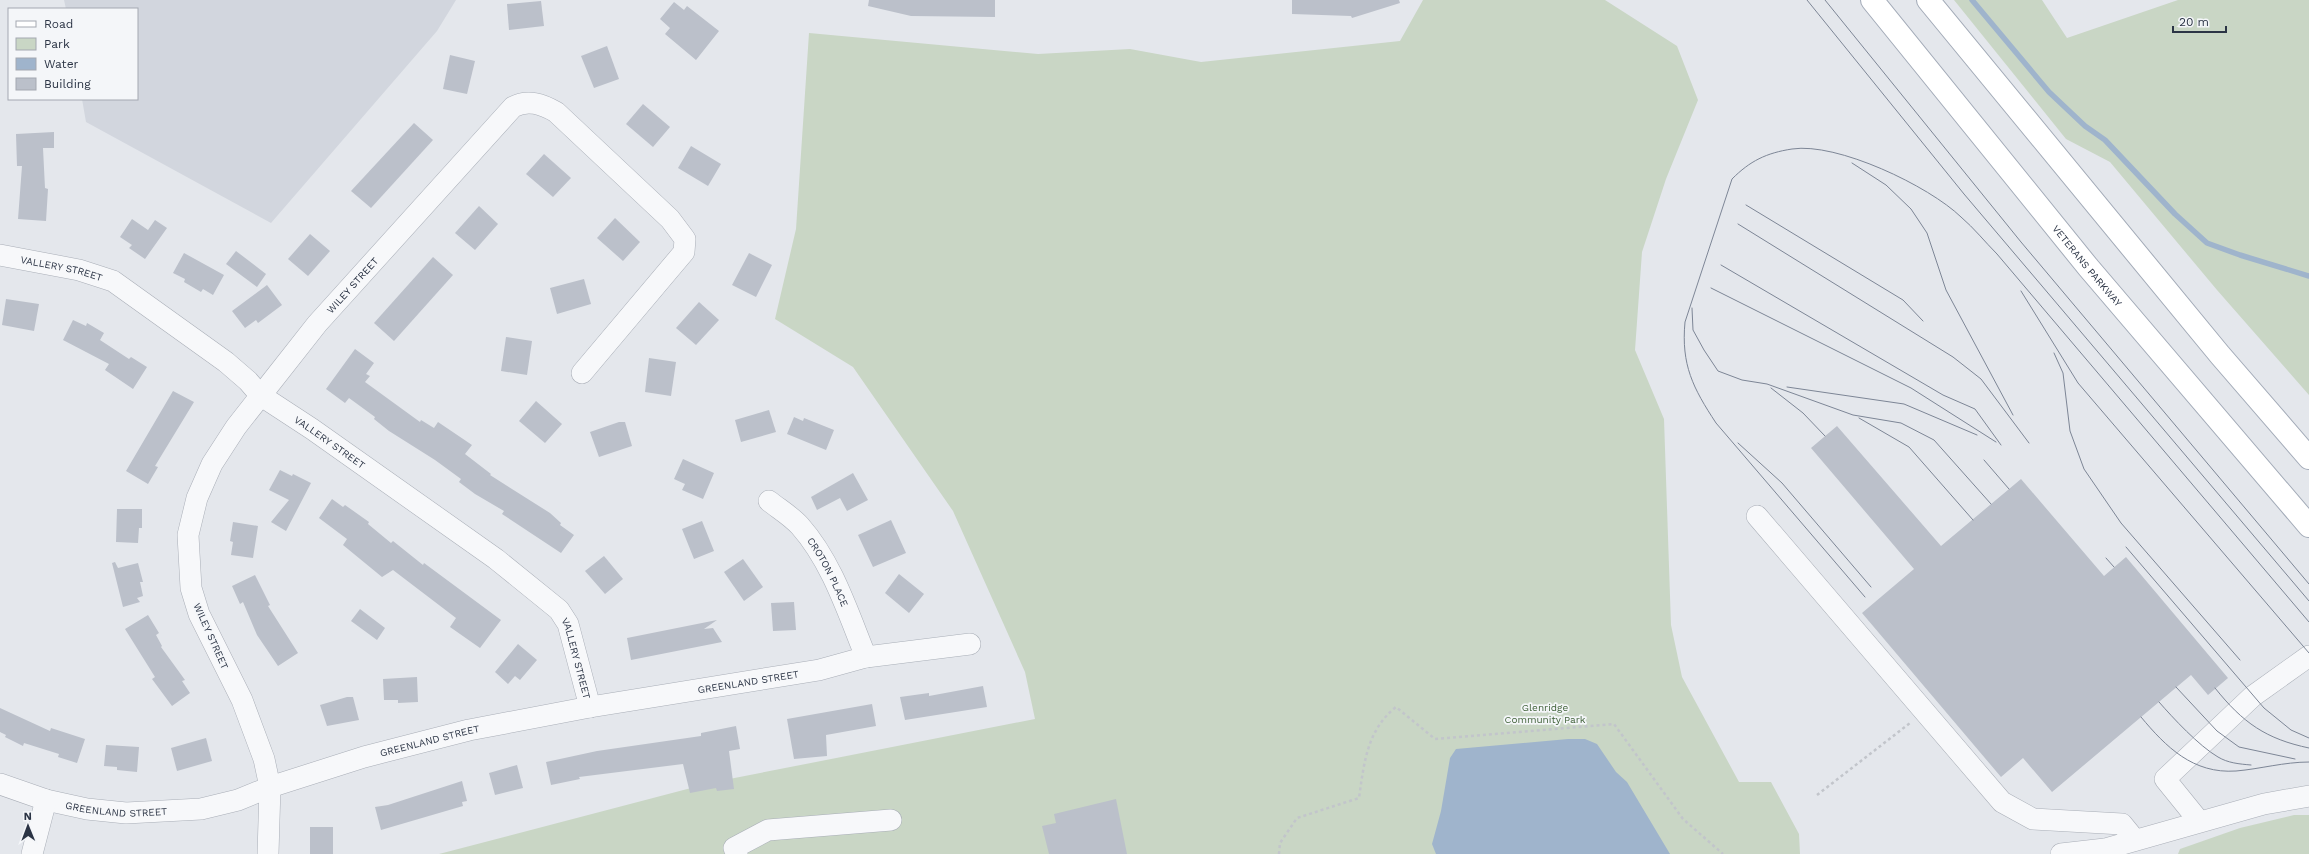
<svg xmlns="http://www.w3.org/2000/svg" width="2309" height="854" font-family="'Work Sans',sans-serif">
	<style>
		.built { fill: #d2d6de }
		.green { fill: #c9d6c5 }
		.water { fill: #9fb4cc }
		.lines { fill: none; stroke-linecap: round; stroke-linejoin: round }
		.stream { stroke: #9fb4cc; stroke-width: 5.5 }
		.building { fill: #bbc0ca }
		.minor-casing { stroke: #a9aeb7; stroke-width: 22 }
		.major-casing { stroke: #a3abb8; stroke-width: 24 }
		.path { stroke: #c2c5cb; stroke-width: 2.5; stroke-dasharray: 3 3; stroke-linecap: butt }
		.minor { stroke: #f7f8fa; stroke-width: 21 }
		.major { stroke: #fff; stroke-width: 22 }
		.tram { stroke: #7d8696; stroke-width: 1 }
		.labels { text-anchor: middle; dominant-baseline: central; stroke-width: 3.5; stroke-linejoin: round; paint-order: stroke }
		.street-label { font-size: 10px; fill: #2b3445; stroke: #f4f6f9 }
		.park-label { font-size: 10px; fill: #3f6138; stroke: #f4f6f9 }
	</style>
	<rect width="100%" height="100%" fill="#e4e7ec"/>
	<!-- built -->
	<polygon class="built" points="64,0 456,0 437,31 271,223 86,122 82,99 137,99 137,9 66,9"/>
	<!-- green -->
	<g class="green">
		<polygon points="1423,0 1605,0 1677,46 1698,100 1666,179 1642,252 1635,350 1664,419 1671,625 1682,677 1739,782 1771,782 1799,834 1800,854 439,854 714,782 1035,719 1025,672 953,511 853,367 775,319 796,229 809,33 1038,54 1130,49 1201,62 1400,41"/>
		<polygon points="1954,0 2042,0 2067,38 2178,0 2309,0 2309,395 2217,290 2110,162 2066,139"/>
		<polygon points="2294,815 2309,815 2309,854 2178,854 2180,849 2240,828"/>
	</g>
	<!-- water -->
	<polygon class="water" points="1568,739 1585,739 1597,744 1616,772 1627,782 1670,854 1436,854 1432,844 1441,811 1450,758 1456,749"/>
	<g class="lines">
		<!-- stream -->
		<polyline class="stream" points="1972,0 2049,92 2085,126 2105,140 2175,214 2207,243 2240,255 2309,276"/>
	</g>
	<!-- building -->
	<g class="building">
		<polygon points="869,0 995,0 995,17 911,16 868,6"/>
		<polygon points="1292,0 1399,0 1400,3 1352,18 1351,16 1292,14"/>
		<polygon points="541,1 544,26 509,30 507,4"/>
		<polygon points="674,2 684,10 687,6 719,31 696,60 665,34 670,28 660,19"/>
		<polygon points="607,46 619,79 594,88 581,56"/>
		<polygon points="450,55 475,61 467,94 443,89"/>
		<polygon points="643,104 670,127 653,147 626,124"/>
		<polygon points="414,123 433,140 371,208 351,191"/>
		<polygon points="54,132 54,148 43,148 45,188 48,189 46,221 18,219 22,166 17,166 16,134"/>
		<polygon points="691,146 721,164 708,186 678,168"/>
		<polygon points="544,154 571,178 553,197 526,174"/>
		<polygon points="479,206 498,224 475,250 455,233"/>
		<polygon points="615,218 640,242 623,261 597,238"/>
		<polygon points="132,219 148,230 155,220 167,228 145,259 129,248 132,245 120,237"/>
		<polygon points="310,234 330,251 308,276 288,259"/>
		<polygon points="236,251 266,274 257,287 226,264"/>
		<polygon points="184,253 224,275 213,295 203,289 201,292 184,282 185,279 173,273"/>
		<polygon points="749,253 772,265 756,297 732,285"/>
		<polygon points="433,257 453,275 394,341 374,323"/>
		<polygon points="584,279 591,304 557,314 550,288"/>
		<polygon points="267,285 282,305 258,323 256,320 245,328 232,311"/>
		<polygon points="6,299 39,304 34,331 2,325"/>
		<polygon points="699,302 719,320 696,345 676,328"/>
		<polygon points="73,320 86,326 87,323 104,333 100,340 129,359 131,357 147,367 133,389 105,370 109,364 63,340"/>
		<polygon points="506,337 532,341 527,375 501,371"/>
		<polygon points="355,349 374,363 366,374 370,376 365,382 420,422 421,420 434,428 438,422 472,445 465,454 491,474 490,475 550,513 561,523 560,525 574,535 561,553 502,514 504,511 475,494 459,482 461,479 435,460 389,431 374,419 375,417 349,398 345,403 326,389"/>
		<polygon points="649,358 676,362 671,396 645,392"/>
		<polygon points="173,391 194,402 155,466 158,467 148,484 126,471"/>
		<polygon points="536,401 562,424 545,443 519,421"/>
		<polygon points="769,410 776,432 741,442 735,420"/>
		<polygon points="794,417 803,421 804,418 834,430 826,450 787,434"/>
		<polygon points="619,422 625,422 632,446 599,457 590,432"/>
		<polygon points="1837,426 1941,546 2021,479 2104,576 2126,557 2228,678 2208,695 2191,675 2052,792 2023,758 2001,777 1862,613 1914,569 1811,448"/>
		<polygon points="683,459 714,473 703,499 682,490 685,484 674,479"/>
		<polygon points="280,470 292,476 293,474 311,483 286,531 271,522 289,500 269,490"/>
		<polygon points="853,473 868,500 847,511 840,498 817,510 811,497"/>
		<polygon points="332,499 343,507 345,505 369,522 368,524 391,543 393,541 423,565 424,563 501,620 480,648 450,627 456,618 393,570 382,577 343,545 347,539 319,518"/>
		<polygon points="117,509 142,509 142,528 139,528 138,543 116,542"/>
		<polygon points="891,520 906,553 873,567 858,535"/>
		<polygon points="702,521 714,551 694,559 682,529"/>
		<polygon points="233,522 258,526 253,558 231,555 233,542 230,541"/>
		<polygon points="604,556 623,579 605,594 585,571"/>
		<polygon points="743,559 763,587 744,601 724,572"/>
		<polygon points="115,562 118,568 138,563 143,582 140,582 143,596 137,598 140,602 123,607 112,563"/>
		<polygon points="899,574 924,594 909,613 885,593"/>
		<polygon points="255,575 270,605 268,606 298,653 278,666 257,635 243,602 240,604 232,586"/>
		<polygon points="794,602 796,630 773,631 771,603"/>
		<polygon points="360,609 385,628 377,640 351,621"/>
		<polygon points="148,615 159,633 156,635 162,646 161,647 185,680 182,681 190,693 172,706 152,679 155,677 125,629"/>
		<polygon points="717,620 704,629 713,628 722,642 631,660 627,638"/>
		<polygon points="518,644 537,660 520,680 515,676 508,684 495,672"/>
		<polygon points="417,677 418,702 398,703 398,700 384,700 383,679"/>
		<polygon points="983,686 987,707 905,720 900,697 929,693 929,696"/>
		<polygon points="347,697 353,697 359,720 327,726 320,705"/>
		<polygon points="872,704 876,726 826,735 827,756 794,759 787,719"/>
		<polygon points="0,708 50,731 51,728 85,739 77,763 58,757 59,754 24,743 23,746 5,737 6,735 0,732"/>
		<polygon points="736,726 740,749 729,751 734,789 717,791 716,788 690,793 683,764 579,777 580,779 551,785 546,762 597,751 701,736 701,733"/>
		<polygon points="206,738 212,761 177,771 171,748"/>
		<polygon points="106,745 139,747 137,772 117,770 117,767 104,766"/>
		<polygon points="517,765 523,788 495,795 489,773"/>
		<polygon points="462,781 467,801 462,802 463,806 381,830 375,807 388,805"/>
		<polygon points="1116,799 1127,854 1049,854 1042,826 1056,823 1054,814"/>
		<rect x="310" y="827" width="23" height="27"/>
	</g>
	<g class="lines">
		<!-- minor casing -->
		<g class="minor-casing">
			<g id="minor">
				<path id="s1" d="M0,255L79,270L113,281L226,362L248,381L260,395L312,429L496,559L559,610L568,624L590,707"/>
				<path id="s2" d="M769,501C779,509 791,516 800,526C832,562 848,613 866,657"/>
				<polyline points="1757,516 2002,802 2033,819 2122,824 2135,840"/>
				<path id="s3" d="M0,784L46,800L87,809L126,813L201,809L238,800L270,787L364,757L469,730L590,707L819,670L866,657L970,644"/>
				<polyline points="2199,821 2165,779 2253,696 2309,656"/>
				<polyline points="32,854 46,800"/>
				<path id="s4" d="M268,854L270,787L264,759L242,700L199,614L191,588L188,535L197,498L212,464L236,427L317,324L513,107C528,99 542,104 556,112L670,219L685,239L684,252L582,373"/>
				<polyline points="737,854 734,848 768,830 891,820"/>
				<polyline points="2061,854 2105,849 2264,804 2309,796"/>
			</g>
		</g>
		<!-- major casing -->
		<g class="major-casing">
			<g id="major">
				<path id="s5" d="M1872,0L2088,267L2309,526"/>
				<polyline points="1928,0 2220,355 2309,458"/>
			</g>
		</g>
		<!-- path -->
		<g class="path">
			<polyline points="1817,795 1910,723"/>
			<path d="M1279,854L1280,843L1297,818L1359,798C1364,763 1367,730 1396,707L1435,739L1614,724L1683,819L1723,854"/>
		</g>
		<!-- minor -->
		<use href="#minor" class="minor"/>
		<!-- major -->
		<use href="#major" class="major"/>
		<!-- tram -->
		<g class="tram">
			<polyline points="1807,0 1964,194 2309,601"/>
			<polyline points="1825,0 2021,242 2309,584"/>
			<polyline points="1852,163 1886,185 1911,209 1927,233 1946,290 2013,415"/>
			<polyline points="1746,205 1903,300 1923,321"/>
			<polyline points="1738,224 1953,357 1981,379 2029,443"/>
			<polyline points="1721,265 1943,395 1975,409 2001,445"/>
			<polyline points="1711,288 1911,388 1996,442"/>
			<polyline points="2021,291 2078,383 2309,653"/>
			<polyline points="1692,308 1693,330 1704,350 1718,371 1742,380 1767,384 1853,415 1901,423 1934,440 1991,504"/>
			<polyline points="2054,353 2063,373 2070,431 2084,469 2121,523 2240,660"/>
			<polyline points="1787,387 1904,404 1977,435"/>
			<polyline points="1771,388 1803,413 1825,436"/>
			<polyline points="1859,418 1909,447 1973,520"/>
			<polyline points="1738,443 1782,483 1871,587"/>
			<polyline points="1984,460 2009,489"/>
			<polyline points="2126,547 2264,708 2291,730 2309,738"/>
			<polyline points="2106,558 2114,567"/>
			<path d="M1865,597L1716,423C1693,388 1681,365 1685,322L1732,179C1750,161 1766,153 1792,149C1837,142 1929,186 1961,217C1974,228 1985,242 1997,254L2309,622"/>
			<polyline points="2176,687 2217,731 2239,747 2295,759"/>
			<path d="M2215,688C2243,723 2266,739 2309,748"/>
			<path d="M2159,702C2173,718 2199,746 2218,757C2228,763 2239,764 2251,765"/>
			<path d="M2141,717C2166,747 2193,774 2236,771C2260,769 2284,762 2309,762"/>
		</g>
	</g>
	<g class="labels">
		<!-- street labels -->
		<g class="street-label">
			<text stroke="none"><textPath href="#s5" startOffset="342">VETERANS PARKWAY</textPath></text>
			<text stroke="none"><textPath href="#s1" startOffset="63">VALLERY STREET</textPath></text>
			<text stroke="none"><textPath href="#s4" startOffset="638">WILEY STREET</textPath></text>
			<text stroke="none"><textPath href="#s1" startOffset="387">VALLERY STREET</textPath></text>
			<text stroke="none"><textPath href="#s2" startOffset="94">CROTON PLACE</textPath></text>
			<text transform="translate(211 636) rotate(66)">WILEY STREET</text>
			<text stroke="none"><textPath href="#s1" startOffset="723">VALLERY STREET</textPath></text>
			<text stroke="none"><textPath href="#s3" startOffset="768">GREENLAND STREET</textPath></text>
			<text stroke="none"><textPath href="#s3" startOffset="444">GREENLAND STREET</textPath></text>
			<text stroke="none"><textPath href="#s3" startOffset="120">GREENLAND STREET</textPath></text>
		</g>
		<!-- park labels -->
		<g class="park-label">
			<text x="1545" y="707">Glenridge<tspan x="1545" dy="12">Community Park</tspan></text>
		</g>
	</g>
	<!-- legend -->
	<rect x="8" y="8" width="130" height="92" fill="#f4f6f9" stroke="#a4a8b1"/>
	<rect x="16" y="21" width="20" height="6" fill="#ffffff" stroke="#a4a8b1"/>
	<text x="44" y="28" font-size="12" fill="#2b3445">Road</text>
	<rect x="16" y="38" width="20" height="12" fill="#c9d6c5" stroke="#a4a8b1"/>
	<text x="44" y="48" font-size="12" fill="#2b3445">Park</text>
	<rect x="16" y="58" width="20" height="12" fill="#9fb4cc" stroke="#a4a8b1"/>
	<text x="44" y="68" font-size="12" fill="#2b3445">Water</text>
	<rect x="16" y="78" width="20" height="12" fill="#bbc0ca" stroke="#a4a8b1"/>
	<text x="44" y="88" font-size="12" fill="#2b3445">Building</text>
	<!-- north arrow -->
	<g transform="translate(28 826) rotate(359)" stroke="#f4f6f9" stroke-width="3" paint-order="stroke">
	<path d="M0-3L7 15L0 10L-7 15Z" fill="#2b3445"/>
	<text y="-6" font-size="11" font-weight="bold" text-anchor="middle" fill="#2b3445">N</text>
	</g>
	<!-- scale -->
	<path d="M2173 26v6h53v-6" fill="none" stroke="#2b3445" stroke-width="2"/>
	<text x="2179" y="26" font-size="12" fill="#2b3445" stroke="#f4f6f9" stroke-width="3" paint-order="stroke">20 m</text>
</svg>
